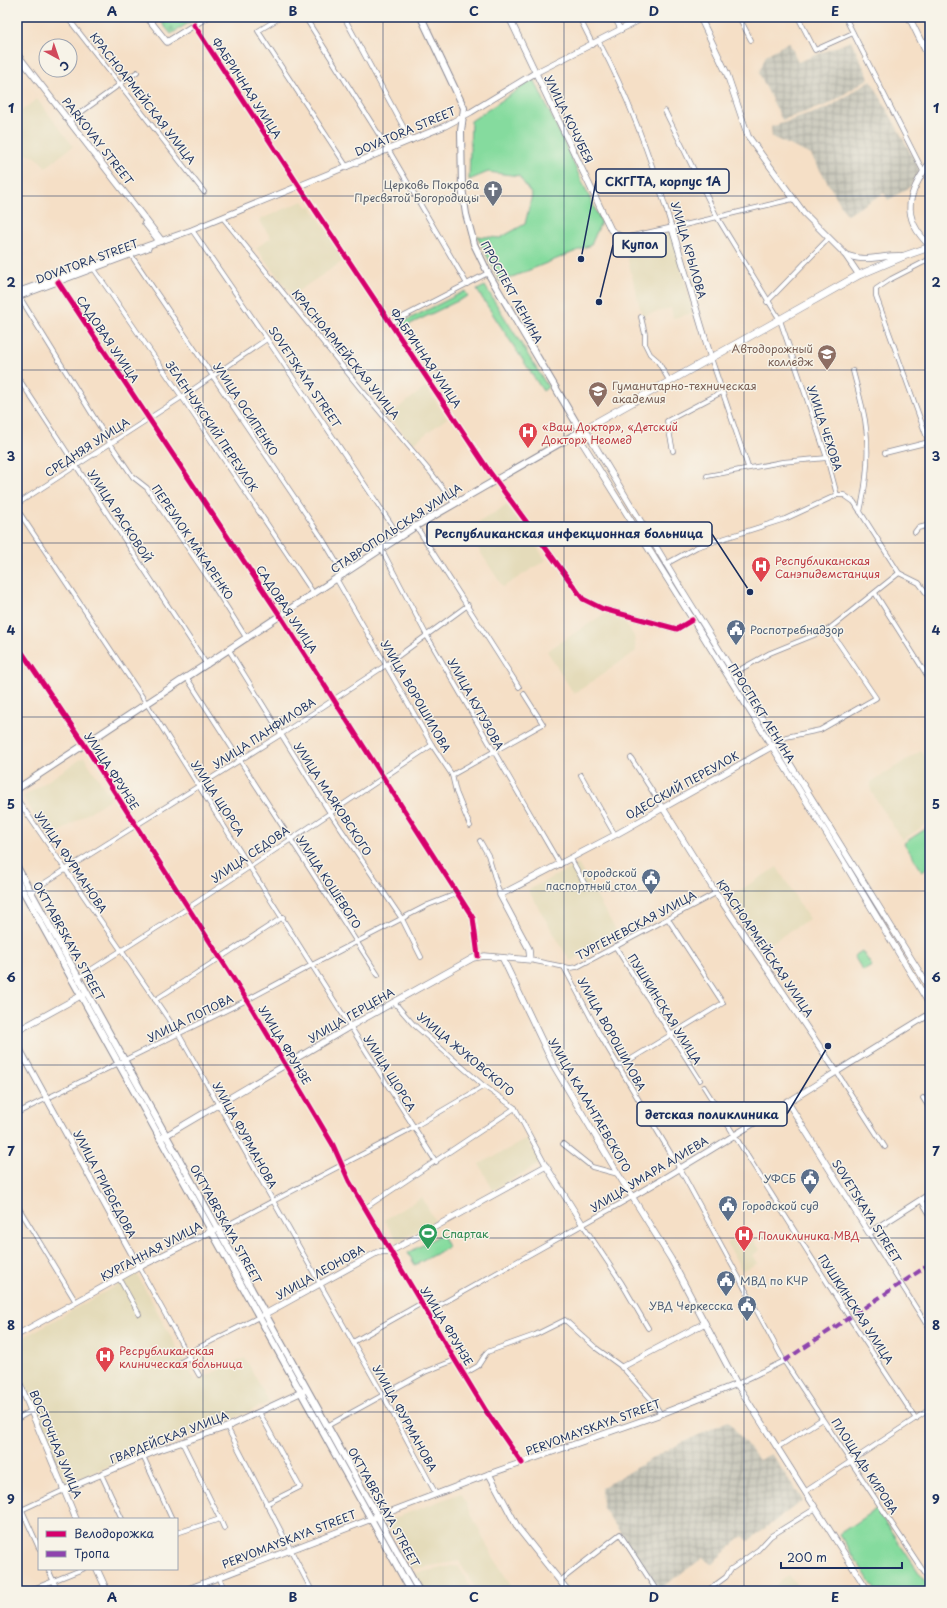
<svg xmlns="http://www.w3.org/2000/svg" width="947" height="1608" font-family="'Playpen Sans',sans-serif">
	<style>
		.built { fill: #e4dbba }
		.industrial { fill: url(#industrial-grid) }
		.green { fill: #85db9e; stroke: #50857e }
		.cemetery { fill: url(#cemetery-stones); stroke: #50857e }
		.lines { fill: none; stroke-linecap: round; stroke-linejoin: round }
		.street-casing { stroke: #888792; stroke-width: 5.5 }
		.secondary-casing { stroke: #888792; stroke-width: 7 }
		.primary-casing { stroke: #888792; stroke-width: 8 }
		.highway-casing { stroke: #888792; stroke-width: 8 }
		.street { stroke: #fff; stroke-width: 4 }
		.secondary { stroke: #fff; stroke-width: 5.5 }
		.primary { stroke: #fff; stroke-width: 6 }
		.highway { stroke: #fff; stroke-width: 7 }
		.quiet { stroke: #8e44ad; stroke-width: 4; stroke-dasharray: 8 4; stroke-linecap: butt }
		.cycleway-casing { stroke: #f7f3e8; stroke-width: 8 }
		.cycleway { stroke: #d6006c; stroke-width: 5 }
		.grid { fill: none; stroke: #1b2f5e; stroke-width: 1; stroke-opacity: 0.55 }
		.labels { text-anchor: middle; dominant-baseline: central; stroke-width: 3; stroke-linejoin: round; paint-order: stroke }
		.street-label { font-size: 11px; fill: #1b2f5e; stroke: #f7f3e8 }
		.worship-label { font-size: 11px; fill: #5b616d; stroke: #f7f3e8; text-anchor: end }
		.education-label { font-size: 11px; fill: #785e54; stroke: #f7f3e8; text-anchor: end }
		.health-label { font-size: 11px; fill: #be3a42; stroke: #f7f3e8; text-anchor: start }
		.service-label { font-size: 11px; fill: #4e5e75; stroke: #f7f3e8; text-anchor: start }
		.leisure-label { font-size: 11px; fill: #27864d; stroke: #f7f3e8; text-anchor: start }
		.leader { fill: none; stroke: #1b2f5e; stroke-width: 1.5 }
		.callout-dot { fill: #1b2f5e; stroke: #f7f3e8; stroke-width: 1.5 }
		.callout { fill: #f7f3e8; stroke: #1b2f5e; stroke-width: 1.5 }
		.callout-label { font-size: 12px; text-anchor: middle; font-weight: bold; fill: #1b2f5e }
		.neatline { fill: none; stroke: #1b2f5e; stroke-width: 1.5 }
		.grid-label { font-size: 13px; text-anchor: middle; font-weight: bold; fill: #1b2f5e }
	</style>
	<defs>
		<pattern id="industrial-grid" width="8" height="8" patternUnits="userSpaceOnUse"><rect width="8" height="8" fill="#c6c5b8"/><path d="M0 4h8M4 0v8" fill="none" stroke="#a0a099"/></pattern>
		<pattern id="cemetery-stones" width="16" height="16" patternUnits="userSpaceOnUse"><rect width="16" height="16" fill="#85db9e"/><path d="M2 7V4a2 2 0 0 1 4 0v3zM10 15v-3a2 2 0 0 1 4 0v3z" fill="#72bc8a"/></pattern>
	</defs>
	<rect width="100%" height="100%" fill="#f7f3e8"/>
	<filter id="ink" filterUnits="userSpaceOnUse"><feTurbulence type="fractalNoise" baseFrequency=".025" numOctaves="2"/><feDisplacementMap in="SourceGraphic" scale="8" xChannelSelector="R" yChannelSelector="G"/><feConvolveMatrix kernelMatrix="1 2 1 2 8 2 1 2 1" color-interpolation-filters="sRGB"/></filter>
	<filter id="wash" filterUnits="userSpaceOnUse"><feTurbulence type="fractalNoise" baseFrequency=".012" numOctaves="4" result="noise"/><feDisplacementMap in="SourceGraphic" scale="16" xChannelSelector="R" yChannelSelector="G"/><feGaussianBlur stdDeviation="0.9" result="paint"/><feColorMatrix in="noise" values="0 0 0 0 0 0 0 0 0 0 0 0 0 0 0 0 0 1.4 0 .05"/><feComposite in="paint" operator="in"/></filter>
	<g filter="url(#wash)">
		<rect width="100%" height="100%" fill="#f5dfc6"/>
		<!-- built -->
		<g class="built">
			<polygon points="37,99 73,146 46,167 36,157 17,152 17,114"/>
			<polygon points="303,201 307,207 310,206 346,259 292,295 256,248 271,238 259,220"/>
			<polygon points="672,232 693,313 673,318 671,308 642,316 624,244"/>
			<polygon points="426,387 447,418 412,444 389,415"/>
			<polygon points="507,505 546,560 503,587 466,530"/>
			<polygon points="604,614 624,621 634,636 636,651 574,694 547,651"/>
			<polygon points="921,751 930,764 930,822 902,840 871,791 871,782"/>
			<polygon points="84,757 111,798 50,838 23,797"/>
			<polygon points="578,864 618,934 570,961 528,890"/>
			<polygon points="777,867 809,919 760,950 726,899"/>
			<polygon points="527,1139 541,1163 493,1190 479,1164"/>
			<polygon points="422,1197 435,1221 398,1242 384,1220"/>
			<polygon points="742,1235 747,1243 754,1240 760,1250 753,1255 758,1263 742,1271 727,1243"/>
			<polygon points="137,1274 195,1381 245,1358 269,1402 218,1426 166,1442 66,1484 17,1364 17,1341"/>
			<polygon points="461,1493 488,1548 514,1591 477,1591 459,1561 413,1569 387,1521"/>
			<polygon points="458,1565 473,1591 425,1591 416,1573"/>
			<polygon points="789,1575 801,1591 768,1591"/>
		</g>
		<!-- industrial -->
		<g class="industrial">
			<polygon points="851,41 869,78 829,104 782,120 759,73 766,55 789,42 798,62"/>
			<polygon points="871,80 920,170 910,187 888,200 884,193 847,215 811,155 772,137 771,127 828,108"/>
			<polygon points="728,1421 759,1460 771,1454 803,1500 748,1541 743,1536 711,1564 703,1558 659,1589 602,1506 601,1488 665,1451"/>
		</g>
		<!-- green -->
		<g class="green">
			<polygon points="534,79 601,222 591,245 500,282 477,236 500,238 525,224 532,195 519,176 488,172 469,180 471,121"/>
			<polygon points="485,286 548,387 543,391 477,290"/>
			<polygon points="465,291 468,296 400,329 397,325"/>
			<polygon points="930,826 930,866 922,871 904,843"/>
			<polygon points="862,951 872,966 863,971 854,956"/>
			<polygon points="442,1234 448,1247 415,1265 408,1253"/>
			<polygon points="876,1509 930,1589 930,1591 876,1591 839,1534"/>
		</g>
		<!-- cemetery -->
		<polygon class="cemetery" points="157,17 198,17 171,34"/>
	</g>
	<g filter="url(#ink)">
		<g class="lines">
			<!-- street casing -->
			<g class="street-casing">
				<g id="street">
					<polyline points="67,17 204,192"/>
					<polyline points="281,17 258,31 347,167"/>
					<polyline points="305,17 388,149 467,284"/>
					<polyline points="344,17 411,141"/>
					<polyline points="579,17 593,45"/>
					<polyline points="614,17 621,30"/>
					<polyline points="739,17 751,40"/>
					<polyline points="798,17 815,50 853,33"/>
					<polyline points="845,17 923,171"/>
					<path d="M599,42C631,101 653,164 672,228L793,199"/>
					<polyline points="921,43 930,40"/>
					<polyline points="665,111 717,217 780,320 827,458 837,495"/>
					<polyline points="69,121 137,72"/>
					<polyline points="299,186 495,479"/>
					<polyline points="223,218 360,388 432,474 454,503"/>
					<polyline points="144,223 159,242"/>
					<polyline points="192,230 267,339 400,537"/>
					<polyline points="131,255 322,538 344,575"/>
					<polyline points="930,259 891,279 876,289 876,296 930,446"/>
					<polyline points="94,269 182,397 314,594"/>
					<polyline points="58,282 280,616"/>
					<polyline points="19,296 110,443 133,477 147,488 209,579 247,639"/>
					<polyline points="767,302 829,238"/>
					<polyline points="641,317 645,334 645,344 650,354 657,360 670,382"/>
					<polyline points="391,323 488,273"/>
					<polyline points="711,358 748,467"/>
					<path d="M853,371C857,387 862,403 865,420C870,451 867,482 860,512"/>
					<polyline points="17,376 207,665"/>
					<polyline points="673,451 667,421 722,392"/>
					<polyline points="885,453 929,442"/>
					<polyline points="707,476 782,462 827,458"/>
					<polyline points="17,504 182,397 267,339"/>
					<polyline points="17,509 147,704 436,1162"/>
					<polyline points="416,526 519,687"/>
					<polyline points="915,532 918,528 930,525"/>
					<polyline points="382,550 427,636 560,865"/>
					<polyline points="666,564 697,547 785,519 837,495 844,495 854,502 899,573 919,583 930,598"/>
					<polyline points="337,580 432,745 452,775 456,792 470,826"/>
					<polyline points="875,593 930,680"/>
					<polyline points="229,650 330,813 402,919 421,957"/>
					<polyline points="734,673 770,653 829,629 899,573"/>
					<polyline points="187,678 378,975"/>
					<polyline points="771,747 786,737 820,730 876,698 829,629"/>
					<polyline points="631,758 663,808"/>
					<polyline points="452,775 543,724 524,694"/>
					<polyline points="581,775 615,835"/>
					<polyline points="17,799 178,1033 383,1395 436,1494"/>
					<polyline points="480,841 488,855 500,895"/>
					<polyline points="571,859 586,886"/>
					<polyline points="30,892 280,735 386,665 468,605"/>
					<polyline points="615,946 700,1080"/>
					<polyline points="530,960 570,968 577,967 716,893"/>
					<polyline points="564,967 600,1035 680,1169 784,1361 930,1581"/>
					<polyline points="78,978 188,908 432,745"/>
					<polyline points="155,1000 283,917"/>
					<polyline points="394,1002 413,1024 484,1086 515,1108 546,1166"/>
					<polyline points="618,1067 723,1003 668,919"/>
					<polyline points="836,1071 885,1147"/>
					<polyline points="704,1087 847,1314 916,1419"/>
					<polyline points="923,1098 930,1109"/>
					<polyline points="17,1113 247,1000 312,965 428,905 456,894"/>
					<polyline points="563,1144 592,1167 618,1174"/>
					<polyline points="921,1200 930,1215"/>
					<polyline points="17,1205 76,1302"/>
					<polyline points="365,1208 515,1108"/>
					<polyline points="583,1225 621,1282 648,1328"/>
					<polyline points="218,1230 414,1127 484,1086"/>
					<polyline points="869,1233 930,1330"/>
					<polyline points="391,1251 455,1360 486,1411 522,1463"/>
					<polyline points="139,1267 199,1375"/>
					<polyline points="119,1278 139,1314"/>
					<polyline points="427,1312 632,1197"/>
					<polyline points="353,1342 422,1303"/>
					<polyline points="188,1353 261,1316"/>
					<polyline points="179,1363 190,1357"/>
					<polyline points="464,1374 478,1366 487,1352 535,1335 565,1320 596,1348 622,1367 651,1399 661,1414"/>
					<polyline points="737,1384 784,1361"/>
					<polyline points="259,1412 300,1487 266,1504"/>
					<polyline points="17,1419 31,1411"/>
					<polyline points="327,1426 425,1372 455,1360"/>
					<polyline points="227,1427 312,1591"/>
					<polyline points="778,1447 822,1419"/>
					<polyline points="143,1456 172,1519"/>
					<polyline points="101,1474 122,1519"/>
					<polyline points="806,1491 930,1409"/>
					<polyline points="17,1499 39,1548"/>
					<polyline points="17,1512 64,1490"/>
					<polyline points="220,1519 224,1528"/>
					<polyline points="177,1533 220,1519 182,1442"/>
					<polyline points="48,1569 58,1591"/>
					<polyline points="219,1577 225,1591"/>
					<polyline points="560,1581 620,1534 657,1591"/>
					<polyline points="28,1591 83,1569"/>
					<polyline points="707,1591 726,1577 730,1570 758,1550 771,1536 816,1508"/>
				</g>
			</g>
			<!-- secondary casing -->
			<g class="secondary-casing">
				<g id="secondary">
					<polyline points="147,17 167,42 207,17"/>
					<polyline points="509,17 611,230 621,237 627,238 672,228 711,358"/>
					<polyline points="700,17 727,74 748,136 804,213 844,253 859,275"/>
					<polyline points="909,17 930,60"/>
					<polyline points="194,25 299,186"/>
					<polyline points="17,54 162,241"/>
					<path d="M930,162C908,193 899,216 930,246"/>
					<path d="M844,254C866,264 882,254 904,256"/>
					<polyline points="17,292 192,230 445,126 471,112 535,73 645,17"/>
					<polyline points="17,297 148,248"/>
					<polyline points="495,479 583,599 603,609 677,629 692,620"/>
					<polyline points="281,617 473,918 478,956"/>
					<polyline points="17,645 84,744 247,1000 333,1145 349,1181 391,1251"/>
					<polyline points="663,808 716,893 836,1071"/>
					<polyline points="503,959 554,1066 618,1174 671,1259 737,1384 868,1591"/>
					<polyline points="930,989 679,585 588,434 581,431 580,439 828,836 930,1005"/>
					<polyline points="17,1031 84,994"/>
					<polyline points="17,1044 139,1267"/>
					<polyline points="787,1101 869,1233 930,1194"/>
					<polyline points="160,1139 351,1026 473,958 485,956 530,960 529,949 500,895 615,835 771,747"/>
					<path d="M632,1197C733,1138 830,1075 930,1014"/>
					<polyline points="265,1314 378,1252 391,1251 546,1166 583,1225"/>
					<polyline points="17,1335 139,1267 214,1230"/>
					<polyline points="622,1367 705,1323"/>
					<polyline points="17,1377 76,1519"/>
					<polyline points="489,1474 518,1528 568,1591"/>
					<polyline points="64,1490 156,1451 227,1427 306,1390"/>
					<polyline points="97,1569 107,1591"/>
					<polyline points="183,1591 489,1474 661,1414 737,1384"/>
				</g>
			</g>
			<!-- primary casing -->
			<g class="primary-casing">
				<g id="primary">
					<polyline points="17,789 416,526 581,431 488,273 474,244 466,214 462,188 461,131 464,108 421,17"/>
					<polyline points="17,867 419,1591"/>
					<polyline points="17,880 411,1591"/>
				</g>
			</g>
			<!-- highway casing -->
			<g class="highway-casing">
				<polyline id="highway" points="581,431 859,275 904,256 930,247"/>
			</g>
			<!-- street -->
			<use href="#street" class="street"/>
			<!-- secondary -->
			<use href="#secondary" class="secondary"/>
			<!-- primary -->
			<use href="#primary" class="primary"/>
			<!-- highway -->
			<use href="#highway" class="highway"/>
			<!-- quiet -->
			<polyline class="quiet" points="784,1361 930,1264"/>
			<!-- cycleway casing -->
			<g class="cycleway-casing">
				<g id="cycleway">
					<polyline points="194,25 299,186 489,471 583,599 603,609 677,629 692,620"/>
					<polyline points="58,282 281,617 473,918 478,956"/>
					<polyline points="17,645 84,744 247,1000 333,1145 349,1181 455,1360 486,1411 522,1463"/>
				</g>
			</g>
			<!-- cycleway -->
			<use href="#cycleway" class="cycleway"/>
		</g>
	</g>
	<!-- grid -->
	<path class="grid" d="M203,17V1591M383,17V1591M564,17V1591M744,17V1591M17,196H930M17,370H930M17,543H930M17,717H930M17,891H930M17,1065H930M17,1238H930M17,1412H930"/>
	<!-- icons -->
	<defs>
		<g id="church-pin" transform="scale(1)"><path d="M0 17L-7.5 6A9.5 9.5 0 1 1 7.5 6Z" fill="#6b7280" stroke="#f7f3e8"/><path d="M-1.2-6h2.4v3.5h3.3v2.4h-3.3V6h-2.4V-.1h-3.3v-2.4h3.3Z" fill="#fff"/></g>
		<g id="university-pin" transform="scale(1)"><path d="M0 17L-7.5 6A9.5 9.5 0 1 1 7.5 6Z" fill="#8d6e63" stroke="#f7f3e8"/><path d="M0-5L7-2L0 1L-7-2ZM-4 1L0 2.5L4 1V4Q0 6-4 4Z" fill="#fff"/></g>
		<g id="hospital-pin" transform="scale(1)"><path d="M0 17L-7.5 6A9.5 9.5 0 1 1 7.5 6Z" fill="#e0444e" stroke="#f7f3e8"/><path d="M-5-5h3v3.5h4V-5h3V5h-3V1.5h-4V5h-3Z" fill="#fff"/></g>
		<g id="civic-pin" transform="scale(1)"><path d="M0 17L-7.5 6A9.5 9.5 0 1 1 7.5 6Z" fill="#5c6f8a" stroke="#f7f3e8"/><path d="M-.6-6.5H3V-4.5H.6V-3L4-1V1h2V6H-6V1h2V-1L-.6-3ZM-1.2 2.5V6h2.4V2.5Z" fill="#fff"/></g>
		<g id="stadium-pin" transform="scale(1)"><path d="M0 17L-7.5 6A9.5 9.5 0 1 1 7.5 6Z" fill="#2e9e5b" stroke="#f7f3e8"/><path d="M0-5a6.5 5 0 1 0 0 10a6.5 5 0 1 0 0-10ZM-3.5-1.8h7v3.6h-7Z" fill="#fff"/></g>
	</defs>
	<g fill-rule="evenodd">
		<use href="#church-pin" x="493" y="190"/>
		<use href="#university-pin" x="827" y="354"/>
		<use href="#university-pin" x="598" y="391"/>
		<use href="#hospital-pin" x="528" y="432"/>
		<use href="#hospital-pin" x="761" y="566"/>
		<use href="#civic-pin" x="736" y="629"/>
		<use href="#civic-pin" x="651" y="878"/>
		<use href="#civic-pin" x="810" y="1178"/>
		<use href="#civic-pin" x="728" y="1205"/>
		<use href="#stadium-pin" x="428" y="1233"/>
		<use href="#hospital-pin" x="744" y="1235"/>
		<use href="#civic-pin" x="726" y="1280"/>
		<use href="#civic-pin" x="747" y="1305"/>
		<use href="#hospital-pin" x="105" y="1356"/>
	</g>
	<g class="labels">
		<!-- street labels -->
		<g class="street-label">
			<text transform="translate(247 88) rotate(57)">ФАБРИЧНАЯ УЛИЦА</text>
			<text transform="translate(143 98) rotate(52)">КРАСНОАРМЕЙСКАЯ УЛИЦА</text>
			<text transform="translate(569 119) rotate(64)">УЛИЦА КОЧУБЕЯ</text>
			<text transform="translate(405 131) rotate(-23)">DOVATORA STREET</text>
			<text transform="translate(98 141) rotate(52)">PARKOVAY STREET</text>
			<text transform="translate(689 250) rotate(74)">УЛИЦА КРЫЛОВА</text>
			<text transform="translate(87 261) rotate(-20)">DOVATORA STREET</text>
			<text transform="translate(512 292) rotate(61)">ПРОСПЕКТ ЛЕНИНА</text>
			<text transform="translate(108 339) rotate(56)">САДОВАЯ УЛИЦА</text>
			<text transform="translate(346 354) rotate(51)">КРАСНОАРМЕЙСКАЯ УЛИЦА</text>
			<text transform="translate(426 358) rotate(56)">ФАБРИЧНАЯ УЛИЦА</text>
			<text transform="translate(305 377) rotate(56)">SOVETSKAYA STREET</text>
			<text transform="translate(246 409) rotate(57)">УЛИЦА ОСИПЕНКО</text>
			<text transform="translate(212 426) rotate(56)">ЗЕЛЕНЧУКСКИЙ ПЕРЕУЛОК</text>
			<text transform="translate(825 428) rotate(72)">УЛИЦА ЧЕХОВА</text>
			<text transform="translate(87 447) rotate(-33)">СРЕДНЯЯ УЛИЦА</text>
			<text transform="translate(120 516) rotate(57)">УЛИЦА РАСКОВОЙ</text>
			<text transform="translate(396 528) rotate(-33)">СТАВРОПОЛЬСКАЯ УЛИЦА</text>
			<text transform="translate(193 542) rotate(56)">ПЕРЕУЛОК МАКАРЕНКО</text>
			<text transform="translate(287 609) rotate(57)">САДОВАЯ УЛИЦА</text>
			<text transform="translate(416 696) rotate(60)">УЛИЦА ВОРОШИЛОВА</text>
			<text transform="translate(476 704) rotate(61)">УЛИЦА КУТУЗОВА</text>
			<text transform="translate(762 713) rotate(58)">ПРОСПЕКТ ЛЕНИНА</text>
			<text transform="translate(264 733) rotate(-33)">УЛИЦА ПАНФИЛОВА</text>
			<text transform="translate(112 771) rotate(57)">УЛИЦА ФРУНЗЕ</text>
			<text transform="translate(682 785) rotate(-29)">ОДЕССКИЙ ПЕРЕУЛОК</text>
			<text transform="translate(218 798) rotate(57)">УЛИЦА ЩОРСА</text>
			<text transform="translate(333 799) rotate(57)">УЛИЦА МАЯКОВСКОГО</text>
			<text transform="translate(250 854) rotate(-34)">УЛИЦА СЕДОВА</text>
			<text transform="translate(71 862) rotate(56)">УЛИЦА ФУРМАНОВА</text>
			<text transform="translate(329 882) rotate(57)">УЛИЦА КОШЕВОГО</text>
			<text transform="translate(636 925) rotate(-28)">ТУРГЕНЕВСКАЯ УЛИЦА</text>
			<text transform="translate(69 941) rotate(61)">OKTYABRSKAYA STREET</text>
			<text transform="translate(765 948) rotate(56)">КРАСНОАРМЕЙСКАЯ УЛИЦА</text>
			<text transform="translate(665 1009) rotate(58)">ПУШКИНСКАЯ УЛИЦА</text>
			<text transform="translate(351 1015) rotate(-30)">УЛИЦА ГЕРЦЕНА</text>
			<text transform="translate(190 1018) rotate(-26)">УЛИЦА ПОПОВА</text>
			<text transform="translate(612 1034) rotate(61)">УЛИЦА ВОРОШИЛОВА</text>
			<text transform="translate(285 1045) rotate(59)">УЛИЦА ФРУНЗЕ</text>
			<text transform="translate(466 1054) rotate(40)">УЛИЦА ЖУКОВСКОГО</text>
			<text transform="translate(390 1073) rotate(58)">УЛИЦА ЩОРСА</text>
			<text transform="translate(590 1105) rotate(60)">УЛИЦА КАЛАНТАЕВСКОГО</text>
			<text transform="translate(245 1135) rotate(61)">УЛИЦА ФУРМАНОВА</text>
			<text transform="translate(649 1174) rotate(-31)">УЛИЦА УМАРА АЛИЕВА</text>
			<text transform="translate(105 1184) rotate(62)">УЛИЦА ГРИБОЕДОВА</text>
			<text transform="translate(867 1211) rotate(58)">SOVETSKAYA STREET</text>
			<text transform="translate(226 1224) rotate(61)">OKTYABRSKAYA STREET</text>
			<text transform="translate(151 1251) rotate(-28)">КУРГАННАЯ УЛИЦА</text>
			<text transform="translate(320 1272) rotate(-29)">УЛИЦА ЛЕОНОВА</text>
			<text transform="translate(856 1309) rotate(57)">ПУШКИНСКАЯ УЛИЦА</text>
			<text transform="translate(447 1326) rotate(59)">УЛИЦА ФРУНЗЕ</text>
			<text transform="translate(405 1418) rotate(61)">УЛИЦА ФУРМАНОВА</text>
			<text transform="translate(593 1427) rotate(-20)">PERVOMAYSKAYA STREET</text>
			<text transform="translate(169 1437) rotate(-21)">ГВАРДЕЙСКАЯ УЛИЦА</text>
			<text transform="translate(56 1444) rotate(67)">ВОСТОЧНАЯ УЛИЦА</text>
			<text transform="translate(865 1466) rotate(57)">ПЛОЩАДЬ КИРОВА</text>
			<text transform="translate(384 1507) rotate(61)">OKTYABRSKAYA STREET</text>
			<text transform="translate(289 1539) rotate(-21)">PERVOMAYSKAYA STREET</text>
		</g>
		<!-- worship labels -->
		<g class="worship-label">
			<text x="479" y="184">Церковь Покрова<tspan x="479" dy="13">Пресвятой Богородицы</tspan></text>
		</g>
		<!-- education labels -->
		<g class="education-label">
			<text x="813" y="348">Автодорожный<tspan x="813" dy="13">колледж</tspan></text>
			<text x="612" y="385" text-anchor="start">Гуманитарно-техническая<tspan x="612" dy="13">академия</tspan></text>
		</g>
		<!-- health labels -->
		<g class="health-label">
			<text x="542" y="426">«Ваш Доктор», «Детский<tspan x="542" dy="13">Доктор» Неомед</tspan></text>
			<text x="775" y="560">Республиканская<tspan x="775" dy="13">Санэпидемстанция</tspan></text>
			<text x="758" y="1235">Поликлиника МВД</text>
			<text x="119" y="1350">Ресрубликанская<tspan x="119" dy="13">клиническая больница</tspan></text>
		</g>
		<!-- service labels -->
		<g class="service-label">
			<text x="750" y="629">Роспотребнадзор</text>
			<text x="637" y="872" text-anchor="end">городской<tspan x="637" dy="13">паспортный стол</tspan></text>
			<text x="796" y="1178" text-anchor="end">УФСБ</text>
			<text x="742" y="1205">Городской суд</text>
			<text x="740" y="1280">МВД по КЧР</text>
			<text x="733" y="1305" text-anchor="end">УВД Черкесска</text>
		</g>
		<!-- leisure labels -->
		<g class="leisure-label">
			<text x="442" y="1233">Спартак</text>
		</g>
	</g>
	<!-- callouts -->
	<path class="leader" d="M581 259L596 181M599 302L613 245M750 592L712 534M828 1046L787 1114"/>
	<g class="callout-dot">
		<circle cx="581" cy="259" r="4"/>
		<circle cx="599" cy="302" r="4"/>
		<circle cx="750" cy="592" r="4"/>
		<circle cx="828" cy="1046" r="4"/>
	</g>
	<g class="callout">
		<rect x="596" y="169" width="133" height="24" rx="4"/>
		<rect x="613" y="233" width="53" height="24" rx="4"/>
		<rect x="427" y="522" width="285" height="24" rx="4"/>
		<rect x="637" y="1102" width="150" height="24" rx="4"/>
	</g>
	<g class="callout-label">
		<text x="663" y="186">СКГГТА, корпус 1А</text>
		<text x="640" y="249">Купол</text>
		<text x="569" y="538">Республиканская инфекционная больница</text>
		<text x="712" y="1119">детская поликлиника</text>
	</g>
	<!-- margin -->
	<rect width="947" height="1608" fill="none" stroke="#f7f3e8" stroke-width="44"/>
	<!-- legend -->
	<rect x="38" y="1518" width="140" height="52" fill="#f7f3e8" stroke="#9fa5b1"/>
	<rect x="46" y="1531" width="20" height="6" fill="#d6006c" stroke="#9fa5b1"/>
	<text x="74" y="1538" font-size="12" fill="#1b2f5e">Велодорожка</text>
	<rect x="46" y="1551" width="20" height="6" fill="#8e44ad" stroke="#9fa5b1"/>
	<text x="74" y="1558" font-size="12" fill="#1b2f5e">Тропа</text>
	<!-- north arrow -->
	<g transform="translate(58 58) rotate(140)"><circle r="19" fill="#f7f3e8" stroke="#9fa5b1"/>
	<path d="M0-3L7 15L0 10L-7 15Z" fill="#d1495b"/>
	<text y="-6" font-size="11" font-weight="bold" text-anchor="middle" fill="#1b2f5e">С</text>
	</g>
	<!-- scale -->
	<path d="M781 1562v6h121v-6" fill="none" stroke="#1b2f5e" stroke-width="2"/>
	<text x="787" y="1562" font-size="12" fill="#1b2f5e" stroke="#f7f3e8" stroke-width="3" paint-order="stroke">200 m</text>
	<rect x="22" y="22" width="903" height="1564" class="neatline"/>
	<g class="grid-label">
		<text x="112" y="16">A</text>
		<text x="293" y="16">B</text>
		<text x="474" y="16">C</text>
		<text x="654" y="16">D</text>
		<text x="835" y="16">E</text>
		<text x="11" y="113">1</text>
		<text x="936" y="113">1</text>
		<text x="11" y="287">2</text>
		<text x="936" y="287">2</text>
		<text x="11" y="461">3</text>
		<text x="936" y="461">3</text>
		<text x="11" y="635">4</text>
		<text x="936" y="635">4</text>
		<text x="11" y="809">5</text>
		<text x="936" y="809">5</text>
		<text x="11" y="982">6</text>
		<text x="936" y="982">6</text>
		<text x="11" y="1156">7</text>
		<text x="936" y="1156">7</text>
		<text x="11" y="1330">8</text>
		<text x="936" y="1330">8</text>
		<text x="11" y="1504">9</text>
		<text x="936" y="1504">9</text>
		<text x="112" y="1602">A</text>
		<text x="293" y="1602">B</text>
		<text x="474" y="1602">C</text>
		<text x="654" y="1602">D</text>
		<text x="835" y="1602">E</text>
	</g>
</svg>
